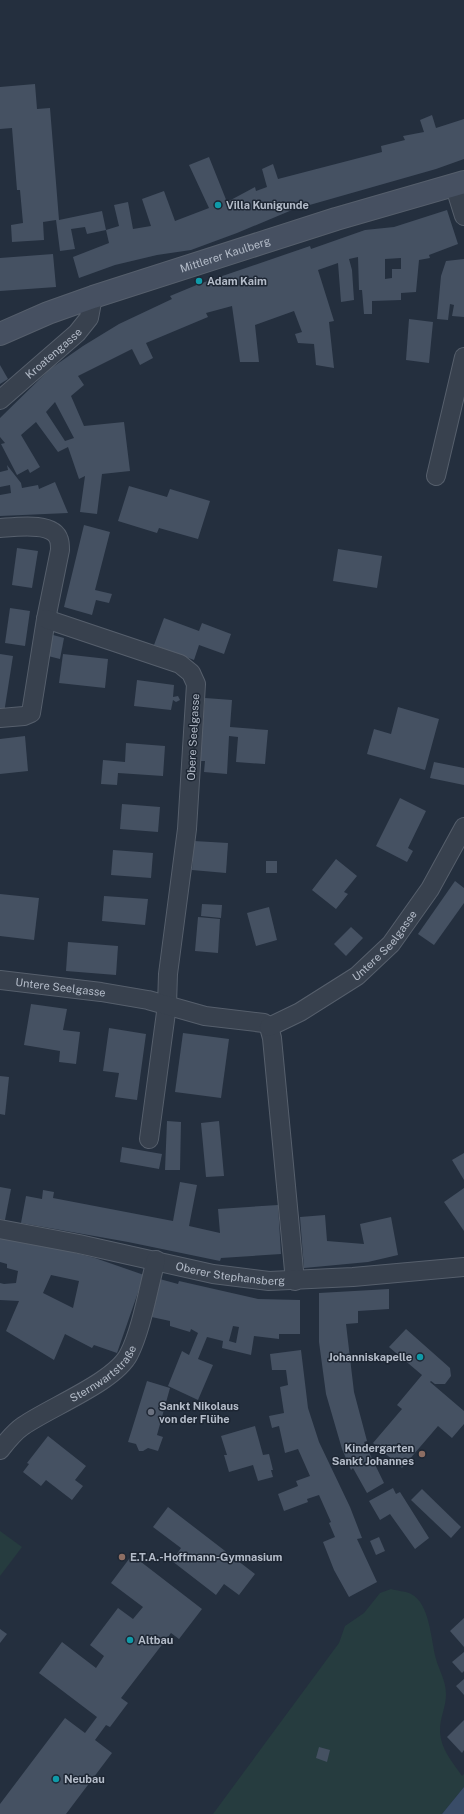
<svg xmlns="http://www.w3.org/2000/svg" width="464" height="1814" font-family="'Public Sans',sans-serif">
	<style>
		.green { fill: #263c3f }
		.water { fill: #394c67 }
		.building { fill: #455162; fill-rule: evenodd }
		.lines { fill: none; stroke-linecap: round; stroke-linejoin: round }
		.street-casing { stroke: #565f6c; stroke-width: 20 }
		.secondary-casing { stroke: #565f6c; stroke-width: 24 }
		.street { stroke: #38414e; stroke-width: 18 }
		.secondary { stroke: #465061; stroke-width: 22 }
		.culture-dot { fill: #0f9aa8; stroke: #1d2633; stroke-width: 1.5 }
		.worship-dot { fill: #6b7280; stroke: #1d2633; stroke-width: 1.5 }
		.education-dot { fill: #8d6e63; stroke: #1d2633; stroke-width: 1.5 }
		.labels { text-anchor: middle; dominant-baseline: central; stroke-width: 3; stroke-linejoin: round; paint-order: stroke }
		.poi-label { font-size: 11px; font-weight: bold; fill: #b4bcc9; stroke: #1d2633; text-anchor: start }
		.street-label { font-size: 11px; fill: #b4bcc9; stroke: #1d2633 }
	</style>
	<rect width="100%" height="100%" fill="#242f3e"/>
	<!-- green -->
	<g class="green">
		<polygon points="0,1531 22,1547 0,1576"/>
		<path d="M391,1589C394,1590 409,1592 411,1594C430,1603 431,1641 436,1659C439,1670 446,1681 446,1694C446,1710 437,1722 441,1739C444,1753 454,1764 462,1776L464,1774V1787L442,1814H213L339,1643L345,1626L364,1613L380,1593Z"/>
	</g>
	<!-- water -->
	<polygon class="water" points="464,1787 464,1814 442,1814"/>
	<!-- building -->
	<g class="building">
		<polygon points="35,84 37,109 50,108 59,220 102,211 106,230 87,234 85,227 71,229 75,249 60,251 56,220 43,222 44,240 12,242 11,225 23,223 20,190 17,190 12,128 0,129 0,87"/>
		<polygon points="432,115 436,128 464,119 464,159 436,169 292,210 237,233 191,250 157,255 115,265 79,278 73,257 109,243 106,230 119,226 114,205 128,202 133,229 151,226 142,199 164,191 175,221 209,208 189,165 209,157 227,202 255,187 256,191 267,187 262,169 273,164 278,179 382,152 381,146 405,140 403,136 424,132 420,120"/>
		<path d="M447,210L458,244L429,255L430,258L419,260L416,292L401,293V300L372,301V314H364L362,290H359L358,257L349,259L352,270L354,300L341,302L338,263L318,270L334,321L329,322L334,368L316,365L314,344L298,343L295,334L302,332L294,311L255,325L259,362H240L232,306L206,313L208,317L146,343L153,358L140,365L132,349L78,376L84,385L71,396L84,426L124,422L130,471L102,474L97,514L80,512L85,476L79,479L68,447L58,452L36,422L21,435L40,467L30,473L28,469L17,475L1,444L5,443L0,437V418L50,369L83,346L119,324L172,299L170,296L199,284L310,246L311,249L365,230L394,227ZM401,258V269H392V278L385,279V259ZM55,402L74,438L65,441L46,412Z"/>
		<polygon points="53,254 56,287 0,291 0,258"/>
		<polygon points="464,259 464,317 452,316 454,305 450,304 448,320 437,319 441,276 446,261"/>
		<polygon points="409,319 433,322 429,363 406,360"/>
		<polygon points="0,365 8,379 0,384"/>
		<polygon points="7,465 21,483 22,488 38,485 39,489 55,482 68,513 0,516 0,495 11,493 10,485 0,487 0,472 8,470"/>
		<polygon points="129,486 167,497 170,489 210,501 198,539 159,528 157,533 118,521"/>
		<polygon points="84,525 110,532 95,590 112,594 109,603 96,600 92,615 64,607"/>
		<polygon points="17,548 38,551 32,588 12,585"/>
		<polygon points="338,549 382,556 377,588 333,581"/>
		<polygon points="10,608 30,611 25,646 5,643"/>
		<polygon points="164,618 199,631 202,623 231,634 224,654 199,645 194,660 154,645"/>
		<polygon points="53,635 64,638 60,659 48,656"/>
		<polygon points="0,654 13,656 4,713 0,712"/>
		<polygon points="63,654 108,659 105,688 59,683"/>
		<polygon points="137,680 174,685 173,697 178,696 180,700 176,702 173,700 171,710 134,706"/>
		<polygon points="205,698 232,700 230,727 268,730 265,764 236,762 238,737 229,736 227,774 204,772 205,761 200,761"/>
		<polygon points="398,707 439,719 425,770 367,754 374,729 391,734"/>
		<polygon points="25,736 28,771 0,774 0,739"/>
		<polygon points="126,743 165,746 163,776 118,773 117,785 101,784 103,760 125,762"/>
		<polygon points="434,762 464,768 464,785 430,778"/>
		<polygon points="400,798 426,811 408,848 413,851 407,862 376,846"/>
		<polygon points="122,804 160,807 158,832 120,829"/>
		<polygon points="194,841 228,843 226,873 192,870"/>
		<polygon points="113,850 153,853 151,878 111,875"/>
		<polygon points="336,859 357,876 344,892 348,894 336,909 312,890"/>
		<rect x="266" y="861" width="11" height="12"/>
		<polygon points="455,881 464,888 464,903 434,945 418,934"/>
		<polygon points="0,894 39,898 34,940 0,936"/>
		<polygon points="104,896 148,899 145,925 102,921"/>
		<polygon points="202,904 222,905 221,918 201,916"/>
		<polygon points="269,907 277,940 256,946 247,913"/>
		<polygon points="198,917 220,919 218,953 195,951"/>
		<polygon points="351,927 363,938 346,956 334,944"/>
		<polygon points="68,942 118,946 116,975 66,971"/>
		<polygon points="31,1004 67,1009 63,1030 80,1032 76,1064 59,1062 60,1051 24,1045"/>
		<polygon points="109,1028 146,1034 137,1100 115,1097 119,1073 103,1071"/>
		<polygon points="183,1033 229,1039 221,1098 175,1092"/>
		<polygon points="0,1076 9,1077 5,1115 0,1114"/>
		<polygon points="167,1121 181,1122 180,1170 165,1170"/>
		<polygon points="219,1121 224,1176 206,1177 201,1123"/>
		<polygon points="122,1147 162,1154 159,1169 120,1162"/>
		<polygon points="464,1153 464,1180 452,1160"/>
		<polygon points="180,1182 197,1185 189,1226 220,1233 218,1209 278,1205 281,1254 221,1258 220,1261 128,1242 21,1223 26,1196 42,1199 43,1190 54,1192 53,1198 173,1221"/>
		<polygon points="0,1187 11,1189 5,1220 0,1219"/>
		<polygon points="464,1188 464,1231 444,1202"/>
		<polygon points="325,1215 327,1241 364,1244 360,1224 391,1217 398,1255 368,1262 304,1268 300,1217"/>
		<path d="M0,1238L36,1243L95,1258L144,1275L117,1353L94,1345L92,1348L65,1334L54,1360L6,1331L19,1301L0,1300V1283L4,1284L16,1283L18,1271L7,1268V1264L0,1262ZM51,1275L79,1281L73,1308L43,1293Z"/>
		<path d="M156,1278L178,1284L179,1281L258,1299L300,1300V1334H279V1339L254,1336L251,1355L222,1348L223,1341L207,1337L198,1359L213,1365L198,1400L168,1386L182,1351L189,1355L198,1333L191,1329L190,1332L170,1326V1321L147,1316ZM233,1326L239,1327L236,1343L229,1341Z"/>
		<polygon points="389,1289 389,1309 358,1311 358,1323 346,1324 354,1392 367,1441 364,1442 384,1483 367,1493 353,1468 351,1470 342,1449 326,1394 319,1342 319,1293"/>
		<polygon points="406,1329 450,1368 451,1376 445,1384 435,1384 431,1381 430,1382 464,1411 464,1424 452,1438 438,1426 402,1468 373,1443 402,1409 397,1405 422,1375 389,1347"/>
		<polygon points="301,1350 308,1408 319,1442 350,1507 362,1538 357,1539 377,1582 349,1597 334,1570 323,1542 335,1537 329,1523 331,1522 319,1495 307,1499 308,1502 284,1511 278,1494 298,1486 296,1481 310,1476 298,1449 285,1453 279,1426 272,1428 269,1416 284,1413 280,1387 288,1385 286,1370 272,1370 270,1354"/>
		<polygon points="147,1381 170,1388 157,1435 163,1437 158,1451 148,1448 143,1451 139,1451 136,1444 128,1442"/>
		<polygon points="255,1426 263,1455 269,1454 273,1470 271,1470 273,1477 258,1481 253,1465 229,1472 224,1455 227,1455 221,1436"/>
		<polygon points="48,1436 86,1466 75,1480 83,1486 72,1500 46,1480 41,1486 23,1472 29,1464 27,1463"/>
		<polygon points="393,1488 396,1494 400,1492 429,1538 415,1549 390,1514 380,1520 369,1501"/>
		<polygon points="422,1489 461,1527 451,1538 411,1500"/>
		<polygon points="168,1507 255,1574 239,1595 224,1584 216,1595 172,1561 181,1548 153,1527"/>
		<polygon points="379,1537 385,1551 376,1555 370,1541"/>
		<polygon points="132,1555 202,1609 179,1639 171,1633 121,1698 128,1703 110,1727 106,1725 95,1740 112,1753 66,1814 0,1814 0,1804 65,1718 85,1733 97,1717 39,1673 62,1642 96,1668 104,1656 90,1645 118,1608 133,1619 143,1607 111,1583"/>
		<polygon points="464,1618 464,1647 450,1631"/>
		<polygon points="0,1629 7,1634 0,1643"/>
		<polygon points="464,1652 464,1671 462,1673 452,1662"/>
		<polygon points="464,1679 464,1695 456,1686"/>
		<polygon points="464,1720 464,1750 462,1753 447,1737"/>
		<polygon points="319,1747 330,1750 327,1762 316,1758"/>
	</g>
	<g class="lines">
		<!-- street casing -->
		<g class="street-casing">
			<g id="street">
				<polyline points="454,184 464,216"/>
				<path id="s1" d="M0,400L77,333L89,318L93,297"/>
				<polyline points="436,476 464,357"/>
				<path d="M0,528C15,527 54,521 59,540C60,543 60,547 60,550L46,619L31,713L24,716L0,718"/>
				<polyline points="46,619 180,664 191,673 196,684 187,829 168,974 167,1005 149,1139"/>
				<path id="s2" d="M0,980L101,992L148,1000L205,1016L264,1023L269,1027L272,1038L295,1281"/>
				<path id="s3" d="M269,1027L300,1012L357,976L391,944L430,889L464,827"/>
				<path id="s4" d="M0,1229L79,1244L213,1274L269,1281L353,1277L464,1267"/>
				<path id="s5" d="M0,1450C7,1441 14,1432 23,1426C50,1407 115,1382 129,1354C142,1328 148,1289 156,1260"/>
			</g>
		</g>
		<!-- secondary casing -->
		<g class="secondary-casing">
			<g id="secondary">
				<path id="s6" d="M0,334L48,313L93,297L336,219L464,182"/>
			</g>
		</g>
		<!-- street -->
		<use href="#street" class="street"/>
		<!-- secondary -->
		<use href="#secondary" class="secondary"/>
	</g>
	<!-- markers -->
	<g class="culture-dot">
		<circle cx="218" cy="205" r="4"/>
		<circle cx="199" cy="281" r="4"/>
		<circle cx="420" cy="1357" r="4"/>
		<circle cx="130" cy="1640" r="4"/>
		<circle cx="56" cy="1779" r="4"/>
	</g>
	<circle class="worship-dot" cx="151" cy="1412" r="4"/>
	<g class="education-dot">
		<circle cx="422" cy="1454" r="4"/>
		<circle cx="122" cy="1557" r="4"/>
	</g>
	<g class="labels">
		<!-- poi labels -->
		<g class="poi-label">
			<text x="226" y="205">Villa Kunigunde</text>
			<text x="207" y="281">Adam Kaim</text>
			<text x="412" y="1357" text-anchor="end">Johanniskapelle</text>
			<text x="159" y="1406">Sankt Nikolaus<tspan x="159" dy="13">von der Flühe</tspan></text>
			<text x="414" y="1448" text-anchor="end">Kindergarten<tspan x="414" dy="13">Sankt Johannes</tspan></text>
			<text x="130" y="1557">E.T.A.-Hoffmann-Gymnasium</text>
			<text x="138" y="1640">Altbau</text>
			<text x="64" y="1779">Neubau</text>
		</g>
		<!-- street labels -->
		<g class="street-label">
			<text stroke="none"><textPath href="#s6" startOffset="239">Mittlerer Kaulberg</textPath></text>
			<text stroke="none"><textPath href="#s1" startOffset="71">Kroatengasse</textPath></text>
			<text transform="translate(193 737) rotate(-87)">Obere Seelgasse</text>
			<text stroke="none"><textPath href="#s3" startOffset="143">Untere Seelgasse</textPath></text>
			<text stroke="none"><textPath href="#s2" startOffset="61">Untere Seelgasse</textPath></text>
			<text stroke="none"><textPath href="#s4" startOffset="235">Oberer Stephansberg</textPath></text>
			<text stroke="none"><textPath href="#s5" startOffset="130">Sternwartstraße</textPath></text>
		</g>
	</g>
</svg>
